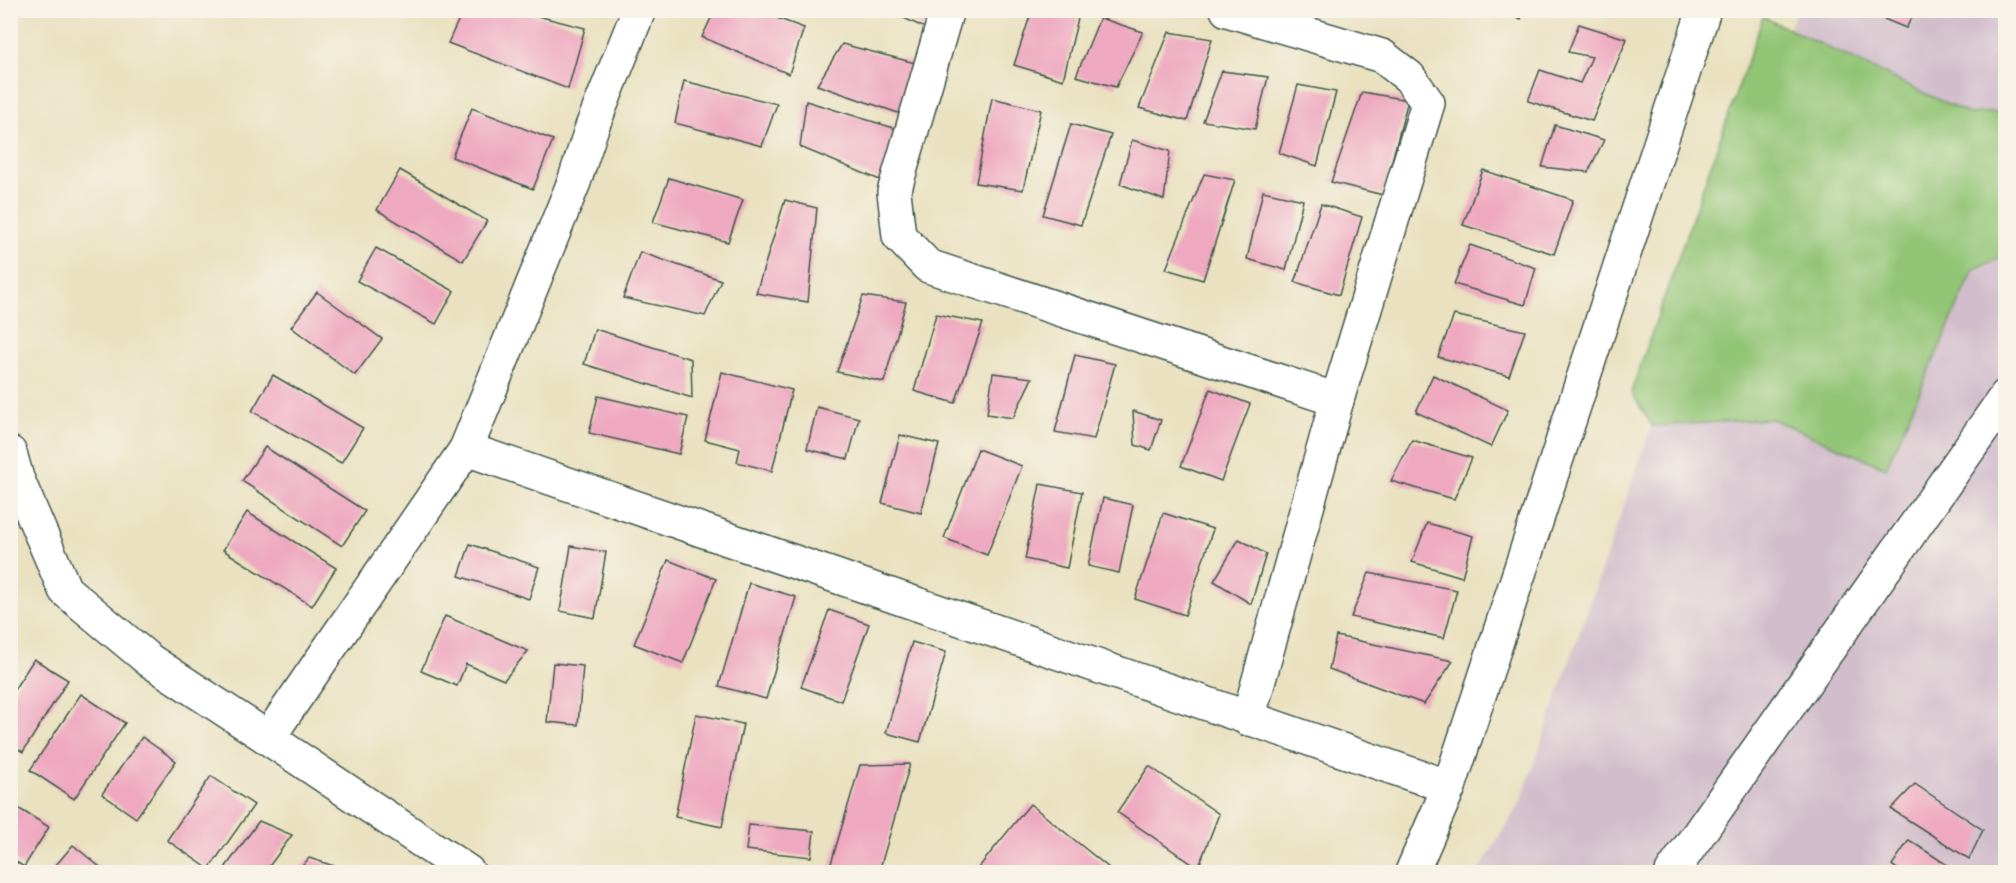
<svg xmlns="http://www.w3.org/2000/svg" width="2016" height="883" font-family="Caveat,sans-serif">
	<style>
		.industrial { fill: #d1bdcb }
		.green { fill: #92c474; stroke: #588054; stroke-width: 1.5 }
		.building { fill: #eea8c0 }
		.lines { fill: none; stroke-linecap: round; stroke-linejoin: round }
		.street-casing { stroke: #3d5649; stroke-width: 36 }
		.secondary-casing { stroke: #3d5649; stroke-width: 36 }
		.street { stroke: #fff; stroke-width: 33 }
		.secondary { stroke: #fff; stroke-width: 33 }
	</style>
	<rect width="100%" height="100%" fill="#f7f3e8"/>
	<filter id="ink" filterUnits="userSpaceOnUse"><feTurbulence type="fractalNoise" baseFrequency=".0167" numOctaves="2"/><feDisplacementMap in="SourceGraphic" scale="12" xChannelSelector="R" yChannelSelector="G"/><feConvolveMatrix kernelMatrix="1 2 1 2 8 2 1 2 1" color-interpolation-filters="sRGB"/></filter>
	<filter id="wash" filterUnits="userSpaceOnUse"><feTurbulence type="fractalNoise" baseFrequency=".008" numOctaves="4" result="noise"/><feDisplacementMap in="SourceGraphic" scale="24" xChannelSelector="R" yChannelSelector="G"/><feGaussianBlur stdDeviation="1.35" result="paint"/><feColorMatrix in="noise" values="0 0 0 0 0 0 0 0 0 0 0 0 0 0 0 0 0 1.4 0 .05"/><feComposite in="paint" operator="in"/></filter>
	<g filter="url(#wash)">
		<rect width="100%" height="100%" fill="#e9e1bf"/>
		<!-- industrial -->
		<polygon class="industrial" points="1796,11 2005,11 2005,872 1478,872 1521,801"/>
		<!-- green -->
		<polygon class="green" points="1763,17 1969,114 1995,112 2005,122 2005,256 1974,269 1886,468 1772,419 1652,426 1631,392"/>
		<g id="blocks">
			<!-- building -->
			<g class="building">
				<polygon points="463,10 514,10 585,28 568,89 448,43"/>
				<polygon points="715,10 755,10 804,28 789,74 702,37"/>
				<polygon points="887,10 934,10 929,30"/>
				<polygon points="1032,10 1080,10 1063,80 1014,65"/>
				<polygon points="1498,10 1524,10 1521,19"/>
				<polygon points="1883,10 1916,10 1906,28 1884,19"/>
				<polygon points="1100,18 1143,32 1116,87 1076,76"/>
				<polygon points="1579,24 1627,39 1592,121 1528,101 1540,70 1580,83 1592,57 1568,52"/>
				<polygon points="1169,32 1212,39 1187,121 1139,108"/>
				<polygon points="842,44 923,65 904,115 817,85"/>
				<polygon points="1222,71 1268,77 1255,129 1203,121"/>
				<polygon points="684,81 777,104 762,146 675,123"/>
				<polygon points="1298,85 1336,92 1317,166 1279,153"/>
				<polygon points="1362,92 1408,100 1383,195 1331,182"/>
				<polygon points="992,98 1041,110 1023,190 976,183"/>
				<polygon points="806,101 897,129 887,183 800,147"/>
				<polygon points="472,108 553,140 533,189 452,157"/>
				<polygon points="1071,124 1111,135 1081,225 1043,215"/>
				<polygon points="1555,125 1604,140 1588,172 1542,167"/>
				<polygon points="1132,140 1170,151 1164,200 1120,184"/>
				<polygon points="400,170 487,221 463,261 377,210"/>
				<polygon points="1483,170 1573,200 1554,254 1463,225"/>
				<polygon points="1204,174 1235,180 1203,280 1166,269"/>
				<polygon points="669,178 743,200 728,242 653,222"/>
				<polygon points="1263,191 1303,200 1286,270 1247,259"/>
				<polygon points="785,200 817,208 808,302 756,293"/>
				<polygon points="1321,204 1362,217 1339,295 1295,282"/>
				<polygon points="1470,245 1536,268 1525,305 1454,284"/>
				<polygon points="376,248 454,291 436,324 357,281"/>
				<polygon points="640,252 721,280 705,316 623,298"/>
				<polygon points="317,292 382,339 355,375 291,327"/>
				<polygon points="863,296 906,302 884,382 837,372"/>
				<polygon points="936,314 983,323 955,403 914,391"/>
				<polygon points="1454,315 1525,331 1509,376 1438,357"/>
				<polygon points="595,329 691,359 692,398 584,364"/>
				<polygon points="1075,355 1115,364 1094,439 1055,432"/>
				<polygon points="722,372 792,390 772,471 737,462 740,449 705,440"/>
				<polygon points="993,373 1032,378 1013,418 987,414"/>
				<polygon points="273,375 363,428 341,463 252,411"/>
				<polygon points="1433,375 1508,410 1491,447 1416,412"/>
				<polygon points="1210,389 1250,404 1221,481 1181,466"/>
				<polygon points="598,396 688,417 679,454 589,433"/>
				<polygon points="817,407 859,418 848,459 807,449"/>
				<polygon points="1133,411 1161,420 1151,450 1135,445"/>
				<polygon points="900,435 939,444 921,513 882,503"/>
				<polygon points="1412,440 1472,458 1454,499 1391,481"/>
				<polygon points="265,447 365,511 342,546 242,481"/>
				<polygon points="978,449 1022,466 987,555 944,538"/>
				<polygon points="1040,484 1082,492 1067,568 1025,559"/>
				<polygon points="1103,498 1133,505 1119,573 1088,566"/>
				<polygon points="247,512 336,568 312,606 223,550"/>
				<polygon points="1163,513 1213,529 1185,615 1135,599"/>
				<polygon points="1427,523 1473,536 1462,577 1412,562"/>
				<polygon points="1239,539 1266,554 1251,604 1214,581"/>
				<polygon points="470,544 539,567 529,599 459,576"/>
				<polygon points="571,546 606,552 595,618 560,611"/>
				<polygon points="668,560 716,579 683,663 634,644"/>
				<polygon points="1369,573 1457,590 1444,638 1351,617"/>
				<polygon points="749,583 796,597 766,699 719,686"/>
				<polygon points="829,610 869,624 841,701 801,687"/>
				<polygon points="445,616 528,651 504,680 466,664 457,686 421,671"/>
				<polygon points="1336,636 1453,661 1424,704 1329,669"/>
				<polygon points="912,642 946,652 920,742 886,733"/>
				<polygon points="34,659 68,680 23,752 10,744 10,696"/>
				<polygon points="553,663 583,666 578,725 547,722"/>
				<polygon points="81,694 125,723 74,799 30,770"/>
				<polygon points="696,714 743,724 722,827 675,817"/>
				<polygon points="142,737 176,761 136,818 102,794"/>
				<polygon points="910,764 879,872 848,872 830,867 860,765"/>
				<polygon points="1149,766 1219,814 1198,868 1117,812"/>
				<polygon points="211,776 254,805 209,869 167,840"/>
				<polygon points="1915,784 1983,830 1969,859 1891,809"/>
				<polygon points="1030,804 1114,872 975,872"/>
				<polygon points="13,805 49,827 24,867 10,858 10,809"/>
				<polygon points="259,821 292,835 265,872 222,872"/>
				<polygon points="749,825 814,831 811,857 746,850"/>
				<polygon points="1909,840 1958,872 1901,872 1892,865"/>
				<polygon points="73,845 106,872 50,872"/>
				<polygon points="309,858 353,872 297,872"/>
			</g>
		</g>
	</g>
	<g filter="url(#ink)">
		<use href="#blocks" fill-opacity="0" stroke="#3d5649" stroke-width="1.5"/>
		<g class="lines">
			<!-- street casing -->
			<g class="street-casing">
				<g id="street">
					<polyline points="947,10 894,192 899,236 928,266 1337,400"/>
					<polyline points="1227,10 1382,56 1409,77 1428,103 1337,400 1248,719"/>
					<polyline points="466,449 1449,787"/>
					<polyline points="10,453 17,478 65,590 149,660 268,738"/>
					<polyline points="468,872 268,738 466,449 574,182 592,127 639,10"/>
					<polyline points="1672,872 2006,396"/>
				</g>
			</g>
			<!-- secondary casing -->
			<g class="secondary-casing">
				<polyline id="secondary" points="1412,872 1449,787 1704,10"/>
			</g>
			<!-- street -->
			<use href="#street" class="street"/>
			<!-- secondary -->
			<use href="#secondary" class="secondary"/>
		</g>
	</g>
	<!-- margin -->
	<rect width="2016" height="883" fill="none" stroke="#f7f3e8" stroke-width="36"/>
</svg>
